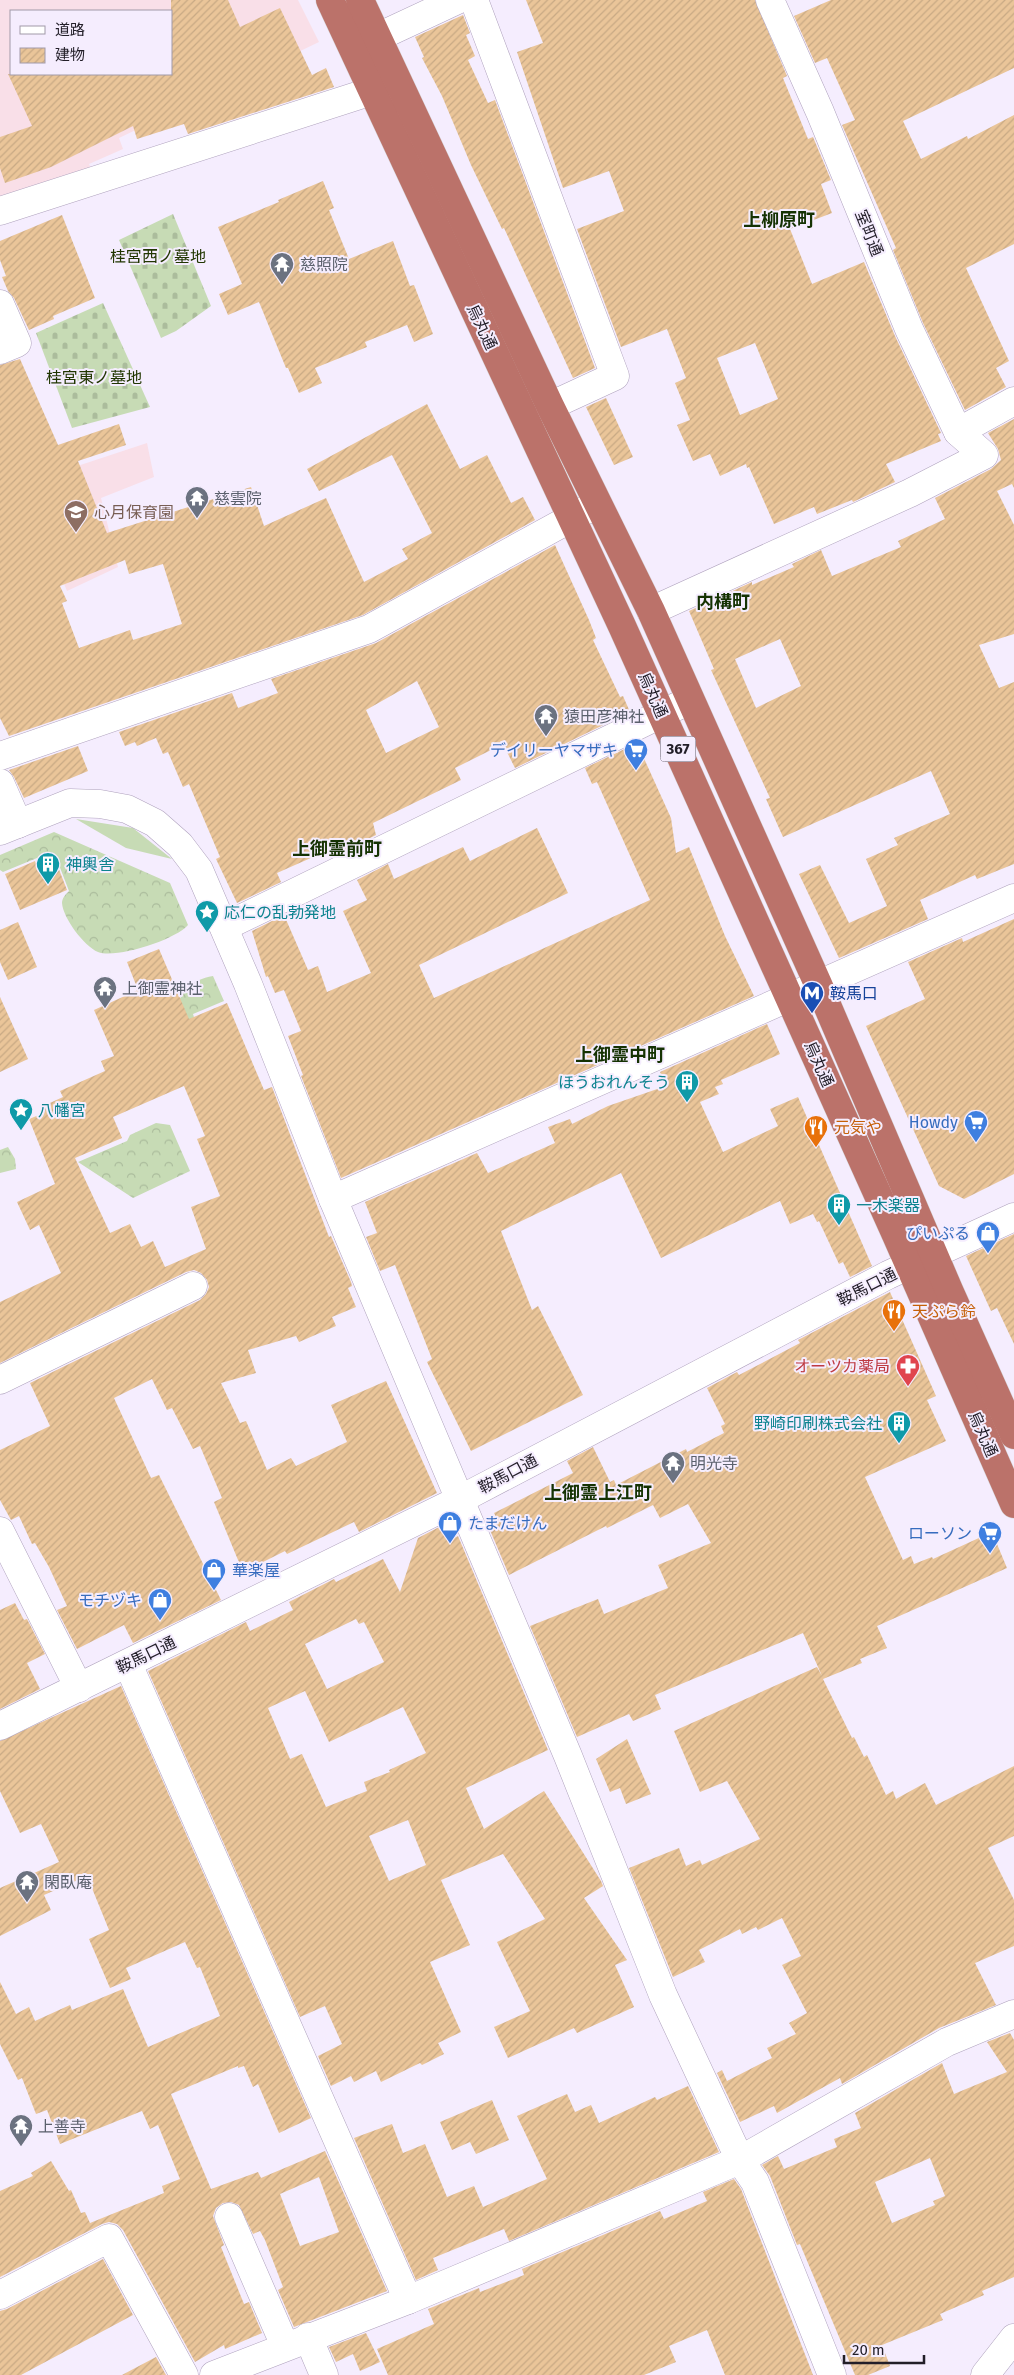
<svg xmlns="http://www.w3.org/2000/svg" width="1014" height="2375" font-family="'Fira Sans','Noto Sans JP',sans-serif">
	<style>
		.education { fill: #f9dfe8; fill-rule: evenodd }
		.grass { fill: #c7dbb5 }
		.forest { fill: url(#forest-crowns) }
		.cemetery { fill: url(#cemetery-stones) }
		.building { fill: url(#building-hatch); fill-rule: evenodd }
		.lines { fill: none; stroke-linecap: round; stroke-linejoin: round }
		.minor-casing { stroke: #afa2bd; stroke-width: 29 }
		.highway-casing { stroke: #d7d6d8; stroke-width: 29 }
		.minor { stroke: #fff; stroke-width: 28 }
		.highway { stroke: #bb726a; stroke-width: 28 }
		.labels { text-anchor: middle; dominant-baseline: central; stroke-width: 4; stroke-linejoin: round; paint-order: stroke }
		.shield { fill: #f5edfe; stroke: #615c68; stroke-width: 1 }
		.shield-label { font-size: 15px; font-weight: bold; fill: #221e28 }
		.street-label { font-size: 16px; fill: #221e28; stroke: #f5edfe }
		.park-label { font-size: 16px; fill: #213601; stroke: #f5edfe }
		.worship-label { font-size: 16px; fill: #5b616d; stroke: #f5edfe; text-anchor: start }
		.education-label { font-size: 16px; fill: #785e54; stroke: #f5edfe; text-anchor: start }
		.shop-label { font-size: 16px; fill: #366cbe; stroke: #f5edfe; text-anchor: end }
		.culture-label { font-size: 16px; fill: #0d838f; stroke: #f5edfe; text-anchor: start }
		.transit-label { font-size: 16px; fill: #164399; stroke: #f5edfe; text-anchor: start }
		.food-label { font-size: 16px; fill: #c56008; stroke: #f5edfe; text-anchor: start }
		.health-label { font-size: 16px; fill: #be3a42; stroke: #f5edfe; text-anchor: end }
		.neighbourhood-label { font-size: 18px; font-weight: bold; fill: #153203; stroke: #f5edfe }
	</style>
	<defs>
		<pattern id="forest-crowns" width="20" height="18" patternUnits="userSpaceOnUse" patternTransform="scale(1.25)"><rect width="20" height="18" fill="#c7dbb5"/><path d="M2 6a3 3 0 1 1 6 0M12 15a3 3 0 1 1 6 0" fill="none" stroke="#abbc9c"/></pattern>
		<pattern id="cemetery-stones" width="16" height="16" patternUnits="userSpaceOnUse" patternTransform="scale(1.25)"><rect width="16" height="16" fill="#c7dbb5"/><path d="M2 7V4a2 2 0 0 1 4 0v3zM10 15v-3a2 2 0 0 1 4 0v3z" fill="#abbc9c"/></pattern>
		<pattern id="building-hatch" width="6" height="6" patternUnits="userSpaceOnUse" patternTransform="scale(1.25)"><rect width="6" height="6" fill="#eac599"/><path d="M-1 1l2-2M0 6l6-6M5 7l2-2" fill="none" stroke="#c8a984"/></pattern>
	</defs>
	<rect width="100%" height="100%" fill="#f5edfe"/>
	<!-- education -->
	<g class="education">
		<path d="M0,0H298L319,42L119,138L123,149L89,164L94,175L0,204ZM11,11H171V74H11Z"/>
		<polygon points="147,443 154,477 101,498 118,567 67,591 23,484"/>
	</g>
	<!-- grass -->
	<polygon class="grass" points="76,819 133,828 172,859 126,848"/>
	<!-- forest -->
	<g class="forest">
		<path d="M54,832L170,883L188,925C175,940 116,959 98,952C84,946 63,918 62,903C62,898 66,894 69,891L59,865L43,871L37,858L3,872L0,870V855Z"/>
		<path d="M213,976L224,1001L193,1014L196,1024L175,1012C181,991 191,980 213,976Z"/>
		<polygon points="156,1123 170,1125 190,1171 133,1198 78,1162 127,1141 130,1135"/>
		<polygon points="8,1147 15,1159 16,1169 0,1173 0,1150"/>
	</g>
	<!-- cemetery -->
	<g class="cemetery">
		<polygon points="173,214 211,306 176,331 161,338 119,240"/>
		<polygon points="103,303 150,407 72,428 36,333"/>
	</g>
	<!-- building -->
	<g class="building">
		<polygon points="171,0 228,0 240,27 280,8 312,75 326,68 334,87 188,134 184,124 137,139 133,126 51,167 5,183 0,168 0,137 32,126 8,74 171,74"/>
		<path d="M526,0H755L787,76L783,78L808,139L813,137L831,180L821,184L832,213L790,229L812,284L864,262L895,336L941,433L938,434L941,441L886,464L895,482L853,502L852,500L817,514L814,507L774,524L749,467L747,468L746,464L720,476L710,454L693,461L677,425L690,420L675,383L686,378L667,329L621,347L577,229L624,211L609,171L563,188L517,52L543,43ZM755,343L778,399L740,415L717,358Z"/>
		<polygon points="831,0 1014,0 1014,68 903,121 921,159 967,136 968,139 1014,115 1014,244 966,268 1009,361 996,368 1006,387 965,410 923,323 893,250 896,248 842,125 855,120 827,58 815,63 794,16"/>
		<polygon points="463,15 470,33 466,35 475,56 468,60 488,103 495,100 595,368 573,378 504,228 502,229 471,165 442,96 422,58 424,57 415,37"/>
		<polygon points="323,181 334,208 329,210 349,259 393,241 410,286 414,285 433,334 414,342 407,325 365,342 367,347 315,368 322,383 299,393 288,368 286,368 259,302 228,315 219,294 242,284 218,227 279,202 278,200"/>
		<polygon points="62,215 95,298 53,316 54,319 29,330 14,298 8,291 2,277 6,276 0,260 0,241"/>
		<path d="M20,359L58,445L119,424L126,445L78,461L107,533L251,487L264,526L326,498L364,582L408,559L402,549L432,533L392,455L319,491L307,469L427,404L460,469L487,455L511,503L523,497L535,520L363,615L9,736L0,718V365ZM125,560L129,574L163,564L182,624L133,640L130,630L79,648L62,603L67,601L60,586Z"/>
		<polygon points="606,398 633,457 614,465 586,407"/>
		<path d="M1014,419V488L1012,484L997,491L1014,525V634L979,645L999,688L1014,682V864L977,879L975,875L920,900L928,919L839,958L799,874L820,865L849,923L887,906L866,859L898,845L894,838L950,814L949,812L931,771L783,837L766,799L770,798L711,670L714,669L689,611L752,582V585L794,567L792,564L821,550L832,576L901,547L898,541L945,519L935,498L991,469L1001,460L998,449L988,433ZM780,639L801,686L756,708L735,659Z"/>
		<path d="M555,545L589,620L596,638L593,640L620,697L623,696L630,712L515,768L503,744L455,768L461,780L373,823L376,835L344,851L340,845L277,873L281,882L237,903L216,859L220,857L189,784L183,787L168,752L163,754L156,738L137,746L135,742L125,746L119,732L232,693L238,708L278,693L271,679L376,643ZM417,681L439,727L386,753L366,710Z"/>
		<polygon points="637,743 671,818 676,853 689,847 725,936 754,996 341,1178 301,1076 303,1075 288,1036 301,1031 284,990 275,993 268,976 266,977 252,931 284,915 308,970 318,966 327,992 371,973 343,911 367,900 357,880 388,864 394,879 463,847 470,861 537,828 568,893 419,965 434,998 650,900 597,782 592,784 585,768"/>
		<polygon points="78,746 88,771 24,798 14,777 9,770"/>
		<polygon points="35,861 41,874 58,867 67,890 20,910 5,874"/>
		<polygon points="1014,919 1014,1174 964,1199 939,1186 866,1026 925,999 908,962 962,938 963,942"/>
		<polygon points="18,922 37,967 8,980 0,962 0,930"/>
		<path d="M159,949L189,1019L227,1003L264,1090L272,1087L329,1237L331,1236L351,1282L352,1286L348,1288L356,1307L332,1317L336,1326L299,1342L296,1336L248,1350L256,1373L221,1383L240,1423L246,1421L267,1470L291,1458L296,1466L347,1442L331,1405L386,1381L437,1493L359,1532L354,1522L287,1554L285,1551L243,1572L214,1502L222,1498L200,1446L193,1449L172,1408L167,1410L152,1379L114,1398L151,1478L159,1475L221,1600L133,1643L124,1625L77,1649L57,1610L67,1606L49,1567L35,1543L32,1544L19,1516L11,1520L0,1500V1450L50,1426L30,1383L200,1300L206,1294L209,1287L207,1280L201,1273L194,1270L186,1272L0,1363V1302L61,1273L39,1225L30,1230L17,1202L55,1184L29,1119L44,1113L41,1107L63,1097L60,1091L105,1071L101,1061L114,1056L94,1010L138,990L127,962ZM184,1086L205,1136L197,1139L220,1196L191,1207L206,1249L165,1267L153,1241L141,1247L130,1224L110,1233L75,1158L122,1138L113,1117Z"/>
		<polygon points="0,997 28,1059 0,1072"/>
		<polygon points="767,1024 780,1054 721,1080 723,1084 715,1087 719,1094 700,1102 723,1152 778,1126 770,1109 798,1097 872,1266 850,1277 843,1262 839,1264 819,1221 817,1222 813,1214 790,1224 780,1201 661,1258 621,1173 501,1231 532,1310 538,1306 583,1395 471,1451 427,1362 432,1359 395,1265 380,1271 366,1237 377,1233 365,1202 477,1153 488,1173 555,1143 548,1127 570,1119 572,1124 608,1106 666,1086 660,1072"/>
		<polygon points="1014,1234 1014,1344 997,1308 991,1311 966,1256"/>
		<polygon points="890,1292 936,1396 927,1400 946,1441 865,1477 903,1560 911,1556 914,1564 932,1557 933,1559 992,1532 1007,1568 877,1626 887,1648 860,1659 862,1663 823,1679 852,1738 854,1737 864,1757 867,1755 886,1795 893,1791 896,1799 925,1783 936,1805 1014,1766 1014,1836 988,1848 1014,1900 1014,1946 975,1963 996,2005 939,2028 842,2084 840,2078 777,2113 774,2106 740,2122 717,2073 722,2070 727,2081 772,2058 767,2048 796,2034 789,2023 807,2013 782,1965 801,1956 782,1918 758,1930 756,1927 742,1934 740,1929 699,1950 705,1962 673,1977 629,1868 679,1848 686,1866 700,1860 702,1865 760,1839 727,1781 700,1792 674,1731 817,1667 822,1676 803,1633 655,1695 661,1709 633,1721 629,1714 577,1737 530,1626 598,1599 604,1614 668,1588 658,1565 711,1543 688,1504 660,1518 653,1505 607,1528 606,1526 509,1575 487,1523 497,1519 494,1513 573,1473 567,1461 593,1447 610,1482 614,1480 616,1485 686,1449 687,1452 724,1433 721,1426 725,1424 707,1388 737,1372 739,1375 800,1343 798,1340"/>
		<path d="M445,1524L452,1539L458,1536L548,1750L466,1788L484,1829L544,1791L601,1881L603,1886L584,1898L627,1960L615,1965L634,2007L577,2033L574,2028L508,2058L494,2027L530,2011L497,1942L545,1919L503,1854L441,1880L470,1945L430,1962L461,2032L438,2043L444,2054L422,2065L420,2063L381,2082L376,2071L354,2082L351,2076L331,2086L318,2056L342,2044L325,2006L300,2017L148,1671L246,1622L250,1631L293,1610L289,1602L334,1579L336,1582L383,1559L400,1592L418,1538ZM356,1619L359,1624L364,1622L384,1662L327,1689L305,1644ZM305,1691L329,1742L403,1707L426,1753L389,1770L390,1772L364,1782L367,1791L326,1807L302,1754L290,1759L268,1708ZM408,1820L426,1865L389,1881L369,1836Z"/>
		<polygon points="15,1603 24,1620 27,1619 45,1654 27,1663 40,1689 0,1709 0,1610"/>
		<path d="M121,1686L311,2118L279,2133L258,2084L253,2087L244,2066L238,2068V2066L171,2094L211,2189L258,2172L261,2178L325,2151L387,2291L294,2327L278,2290L283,2287L265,2240L260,2231L253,2234L239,2205L231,2202L223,2203L216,2208L213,2216L224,2245L221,2247L244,2304L249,2302L262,2333L225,2349L224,2345L195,2362L123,2230L117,2224L109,2222L102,2224L0,2277V2191L33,2176L31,2173L51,2161L69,2191L71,2190L81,2213L85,2212L90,2223L164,2193L162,2186L180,2179L158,2125L150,2129L142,2111L60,2144L47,2110L36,2114L22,2078L18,2080L0,2044V1982L16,2014L29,2007L35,2021L70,2005L72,2010L123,1989L148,2047L220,2016L200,1967L197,1968L185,1942L126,1968L131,1979L110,1988L89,1939L109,1930L87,1876L44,1895L51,1910L0,1936V1888L59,1862L41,1824L20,1833L0,1791V1741ZM319,2177L339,2232L300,2246L280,2194Z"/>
		<polygon points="627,1739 651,1794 626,1804 620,1788 610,1792 596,1759"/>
		<path d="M1010,2033L1014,2040V2277L982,2291L984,2295L940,2314L943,2320L882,2345L890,2366L868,2375H855L800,2244L797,2245L770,2176L762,2165L778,2156L784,2169L837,2147L834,2139L861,2128L855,2113L942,2063L954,2094L1007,2072L987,2042ZM930,2158L945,2196L933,2201L935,2205L892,2223L875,2182Z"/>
		<polygon points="688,2086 719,2152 509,2241 504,2229 433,2258 438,2270 416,2280 354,2138 392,2124 403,2153 425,2144 447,2197 474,2186 483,2207 547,2179 517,2116 567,2094 575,2112 591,2105 599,2123 655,2097 657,2100"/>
		<polygon points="492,2100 509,2140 476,2154 470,2142 452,2150 440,2122"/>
		<polygon points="734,2179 741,2189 813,2375 725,2375 707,2330 669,2346 676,2362 644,2375 388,2375 377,2349 434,2324 428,2309 479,2288 480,2292 524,2275 522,2269 660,2211 664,2219 707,2201 703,2192"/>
		<polygon points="103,2259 133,2315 21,2375 0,2375 0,2311 7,2309"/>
		<polygon points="366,2333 380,2362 360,2371 353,2354 336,2362 329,2347"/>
		<polygon points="156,2357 166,2375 122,2375"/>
	</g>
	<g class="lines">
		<!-- minor casing -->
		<g class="minor-casing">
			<g id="minor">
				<polyline points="474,0 615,376 550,406"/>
				<polyline points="378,37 457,0"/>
				<polyline points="0,211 394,84"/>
				<polyline points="0,304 17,343 0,350"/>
				<polyline points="958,432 1014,401"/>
				<polyline points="651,611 910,493 984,455 958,432 909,329 820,112 770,0"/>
				<polyline points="0,756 369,629 597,504"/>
				<polyline points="0,783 18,824"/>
				<polyline points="0,831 70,803 100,804 127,809 155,823 180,845 199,870 248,984 333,1199 568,1756 663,1995 740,2160 755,2182 832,2375"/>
				<polyline points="224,927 690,700"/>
				<polyline points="333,1199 1014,898"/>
				<polyline points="0,1380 193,1286"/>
				<polyline points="0,1531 79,1688"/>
				<polyline points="128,1664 408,2300"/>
				<polyline points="0,1726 461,1499 888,1275 1014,1217"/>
				<polyline points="229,2217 285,2346"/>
				<polyline points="0,2295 109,2238 184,2375"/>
				<polyline points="308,2337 324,2375"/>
				<polyline points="214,2375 408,2300 740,2160 947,2042 1014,2014"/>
				<polyline points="985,2375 1014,2338"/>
			</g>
		</g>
		<!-- highway casing -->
		<g class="highway-casing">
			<g id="highway">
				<polyline points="330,0 622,626 896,1235 1014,1504"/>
				<polyline points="360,0 550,406 651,611 818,984 949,1290 1014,1435"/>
			</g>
		</g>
		<!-- minor -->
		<use href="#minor" class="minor"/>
		<!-- highway -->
		<use href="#highway" class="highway"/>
	</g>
	<!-- icons -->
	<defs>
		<g id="temple-pin" transform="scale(1.25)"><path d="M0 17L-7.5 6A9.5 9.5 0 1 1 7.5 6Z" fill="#6b7280" stroke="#f5edfe"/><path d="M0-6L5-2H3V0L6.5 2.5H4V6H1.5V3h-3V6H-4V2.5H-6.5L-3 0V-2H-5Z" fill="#fff"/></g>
		<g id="school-pin" transform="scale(1.25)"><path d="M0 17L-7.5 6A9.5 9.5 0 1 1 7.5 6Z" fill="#8d6e63" stroke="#f5edfe"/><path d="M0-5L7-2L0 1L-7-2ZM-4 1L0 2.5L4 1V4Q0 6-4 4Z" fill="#fff"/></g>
		<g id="supermarket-pin" transform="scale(1.25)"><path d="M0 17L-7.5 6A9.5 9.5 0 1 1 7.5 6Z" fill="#3f7fe0" stroke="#f5edfe"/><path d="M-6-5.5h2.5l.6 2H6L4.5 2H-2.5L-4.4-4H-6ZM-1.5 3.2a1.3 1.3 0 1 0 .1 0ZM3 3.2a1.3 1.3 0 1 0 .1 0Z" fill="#fff"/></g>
		<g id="building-pin" transform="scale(1.25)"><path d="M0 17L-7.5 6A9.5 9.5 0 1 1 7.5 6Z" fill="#0f9aa8" stroke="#f5edfe"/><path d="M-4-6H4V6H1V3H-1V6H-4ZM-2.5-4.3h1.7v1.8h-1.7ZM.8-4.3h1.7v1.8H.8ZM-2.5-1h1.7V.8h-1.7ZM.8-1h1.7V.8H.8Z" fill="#fff"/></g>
		<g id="sight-pin" transform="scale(1.25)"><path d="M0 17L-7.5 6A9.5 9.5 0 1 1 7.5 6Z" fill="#0f9aa8" stroke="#f5edfe"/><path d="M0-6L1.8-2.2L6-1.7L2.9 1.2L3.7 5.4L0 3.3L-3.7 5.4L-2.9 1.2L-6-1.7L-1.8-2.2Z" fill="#fff"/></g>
		<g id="metro-pin" transform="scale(1.25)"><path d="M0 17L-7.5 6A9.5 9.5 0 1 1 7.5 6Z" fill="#1a4fb4" stroke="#f5edfe"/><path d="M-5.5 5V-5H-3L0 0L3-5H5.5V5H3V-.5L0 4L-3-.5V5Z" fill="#fff"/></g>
		<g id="restaurant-pin" transform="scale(1.25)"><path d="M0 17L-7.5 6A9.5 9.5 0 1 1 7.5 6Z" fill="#e8710a" stroke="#f5edfe"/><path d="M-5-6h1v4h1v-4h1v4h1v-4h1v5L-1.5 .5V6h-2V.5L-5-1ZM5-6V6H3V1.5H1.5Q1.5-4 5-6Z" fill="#fff"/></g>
		<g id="shop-pin" transform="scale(1.25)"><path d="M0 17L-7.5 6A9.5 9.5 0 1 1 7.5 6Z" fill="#3f7fe0" stroke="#f5edfe"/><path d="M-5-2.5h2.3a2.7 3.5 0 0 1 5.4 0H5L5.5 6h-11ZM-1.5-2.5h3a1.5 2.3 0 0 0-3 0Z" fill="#fff"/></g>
		<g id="pharmacy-pin" transform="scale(1.25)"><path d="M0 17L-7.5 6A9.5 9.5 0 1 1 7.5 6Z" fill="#e0444e" stroke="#f5edfe"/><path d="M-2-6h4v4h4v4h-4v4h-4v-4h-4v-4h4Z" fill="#fff"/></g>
	</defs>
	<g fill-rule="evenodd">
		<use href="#temple-pin" x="282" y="264"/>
		<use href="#temple-pin" x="197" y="498"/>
		<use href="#school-pin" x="76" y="512"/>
		<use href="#temple-pin" x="546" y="716"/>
		<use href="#supermarket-pin" x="636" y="750"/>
		<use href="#building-pin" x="48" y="864"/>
		<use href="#sight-pin" x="207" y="912"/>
		<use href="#temple-pin" x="105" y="988"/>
		<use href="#metro-pin" x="812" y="993"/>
		<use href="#building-pin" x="687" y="1082"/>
		<use href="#sight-pin" x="21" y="1110"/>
		<use href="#supermarket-pin" x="976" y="1122"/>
		<use href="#restaurant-pin" x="816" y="1127"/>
		<use href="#building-pin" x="839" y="1205"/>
		<use href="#shop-pin" x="988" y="1233"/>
		<use href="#restaurant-pin" x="894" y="1311"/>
		<use href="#pharmacy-pin" x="908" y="1366"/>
		<use href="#building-pin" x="899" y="1423"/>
		<use href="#temple-pin" x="673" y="1463"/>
		<use href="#shop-pin" x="450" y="1523"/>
		<use href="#supermarket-pin" x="990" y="1533"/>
		<use href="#shop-pin" x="214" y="1570"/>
		<use href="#shop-pin" x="160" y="1600"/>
		<use href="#temple-pin" x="27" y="1882"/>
		<use href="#temple-pin" x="21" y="2126"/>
	</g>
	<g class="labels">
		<!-- shield labels -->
		<rect class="shield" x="660.5" y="736.5" width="35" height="25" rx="4"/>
		<g class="shield-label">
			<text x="678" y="749">367</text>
		</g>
		<!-- street labels -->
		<g class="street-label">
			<text transform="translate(869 233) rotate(68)">室町通</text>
			<text transform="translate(482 327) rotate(65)">烏丸通</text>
			<text transform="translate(653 695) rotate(66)">烏丸通</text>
			<text transform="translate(819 1064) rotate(66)">烏丸通</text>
			<text transform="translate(867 1287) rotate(-27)">鞍馬口通</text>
			<text transform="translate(983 1434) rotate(66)">烏丸通</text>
			<text transform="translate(508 1474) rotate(-28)">鞍馬口通</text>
			<text transform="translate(146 1655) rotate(-26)">鞍馬口通</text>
		</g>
		<!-- park labels -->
		<g class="park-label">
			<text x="158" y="256">桂宮西ノ墓地</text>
			<text x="94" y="377">桂宮東ノ墓地</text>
		</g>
		<!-- worship labels -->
		<g class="worship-label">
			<text x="300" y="264">慈照院</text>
			<text x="214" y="498">慈雲院</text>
			<text x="564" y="716">猿田彦神社</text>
			<text x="122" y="988">上御霊神社</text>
			<text x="690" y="1463">明光寺</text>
			<text x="44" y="1882">閑臥庵</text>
			<text x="38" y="2126">上善寺</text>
		</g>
		<!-- education labels -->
		<g class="education-label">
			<text x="94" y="512">心月保育園</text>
		</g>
		<!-- shop labels -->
		<g class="shop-label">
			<text x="618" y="750">デイリーヤマザキ</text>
			<text x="958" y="1122">Howdy</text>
			<text x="970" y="1233">ぴいぷる</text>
			<text x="468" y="1523" text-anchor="start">たまだけん</text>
			<text x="972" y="1533">ローソン</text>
			<text x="232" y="1570" text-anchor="start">華楽屋</text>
			<text x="142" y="1600">モチヅキ</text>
		</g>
		<!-- culture labels -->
		<g class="culture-label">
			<text x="66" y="864">神輿舎</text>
			<text x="224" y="912">応仁の乱勃発地</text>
			<text x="670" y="1082" text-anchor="end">ほうおれんそう</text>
			<text x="38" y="1110">八幡宮</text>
			<text x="856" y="1205">一木楽器</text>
			<text x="882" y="1423" text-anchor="end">野崎印刷株式会社</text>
		</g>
		<!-- transit labels -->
		<g class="transit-label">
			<text x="830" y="993">鞍馬口</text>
		</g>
		<!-- food labels -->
		<g class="food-label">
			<text x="834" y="1127">元気や</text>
			<text x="912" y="1311">天ぷら鈴</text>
		</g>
		<!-- health labels -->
		<g class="health-label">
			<text x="890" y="1366">オーツカ薬局</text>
		</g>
		<!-- neighbourhood labels -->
		<g class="neighbourhood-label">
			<text x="779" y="220">上柳原町</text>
			<text x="723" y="602">内構町</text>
			<text x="337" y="849">上御霊前町</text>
			<text x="620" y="1055">上御霊中町</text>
			<text x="598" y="1493">上御霊上江町</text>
		</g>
	</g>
	<!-- legend -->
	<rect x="10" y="10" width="162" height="65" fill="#f5edfe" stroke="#a19aa8"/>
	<rect x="20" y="26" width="25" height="8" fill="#ffffff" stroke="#a19aa8"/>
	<text x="55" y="35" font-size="15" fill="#221e28">道路</text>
	<rect x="20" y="48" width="25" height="15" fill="url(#building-hatch)" stroke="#a19aa8"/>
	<text x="55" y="60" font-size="15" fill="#221e28">建物</text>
	<!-- scale -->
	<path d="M844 2355v8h80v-8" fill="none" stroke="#221e28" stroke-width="2.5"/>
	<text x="852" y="2355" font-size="15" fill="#221e28" stroke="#f5edfe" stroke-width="4" paint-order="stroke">20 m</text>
</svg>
